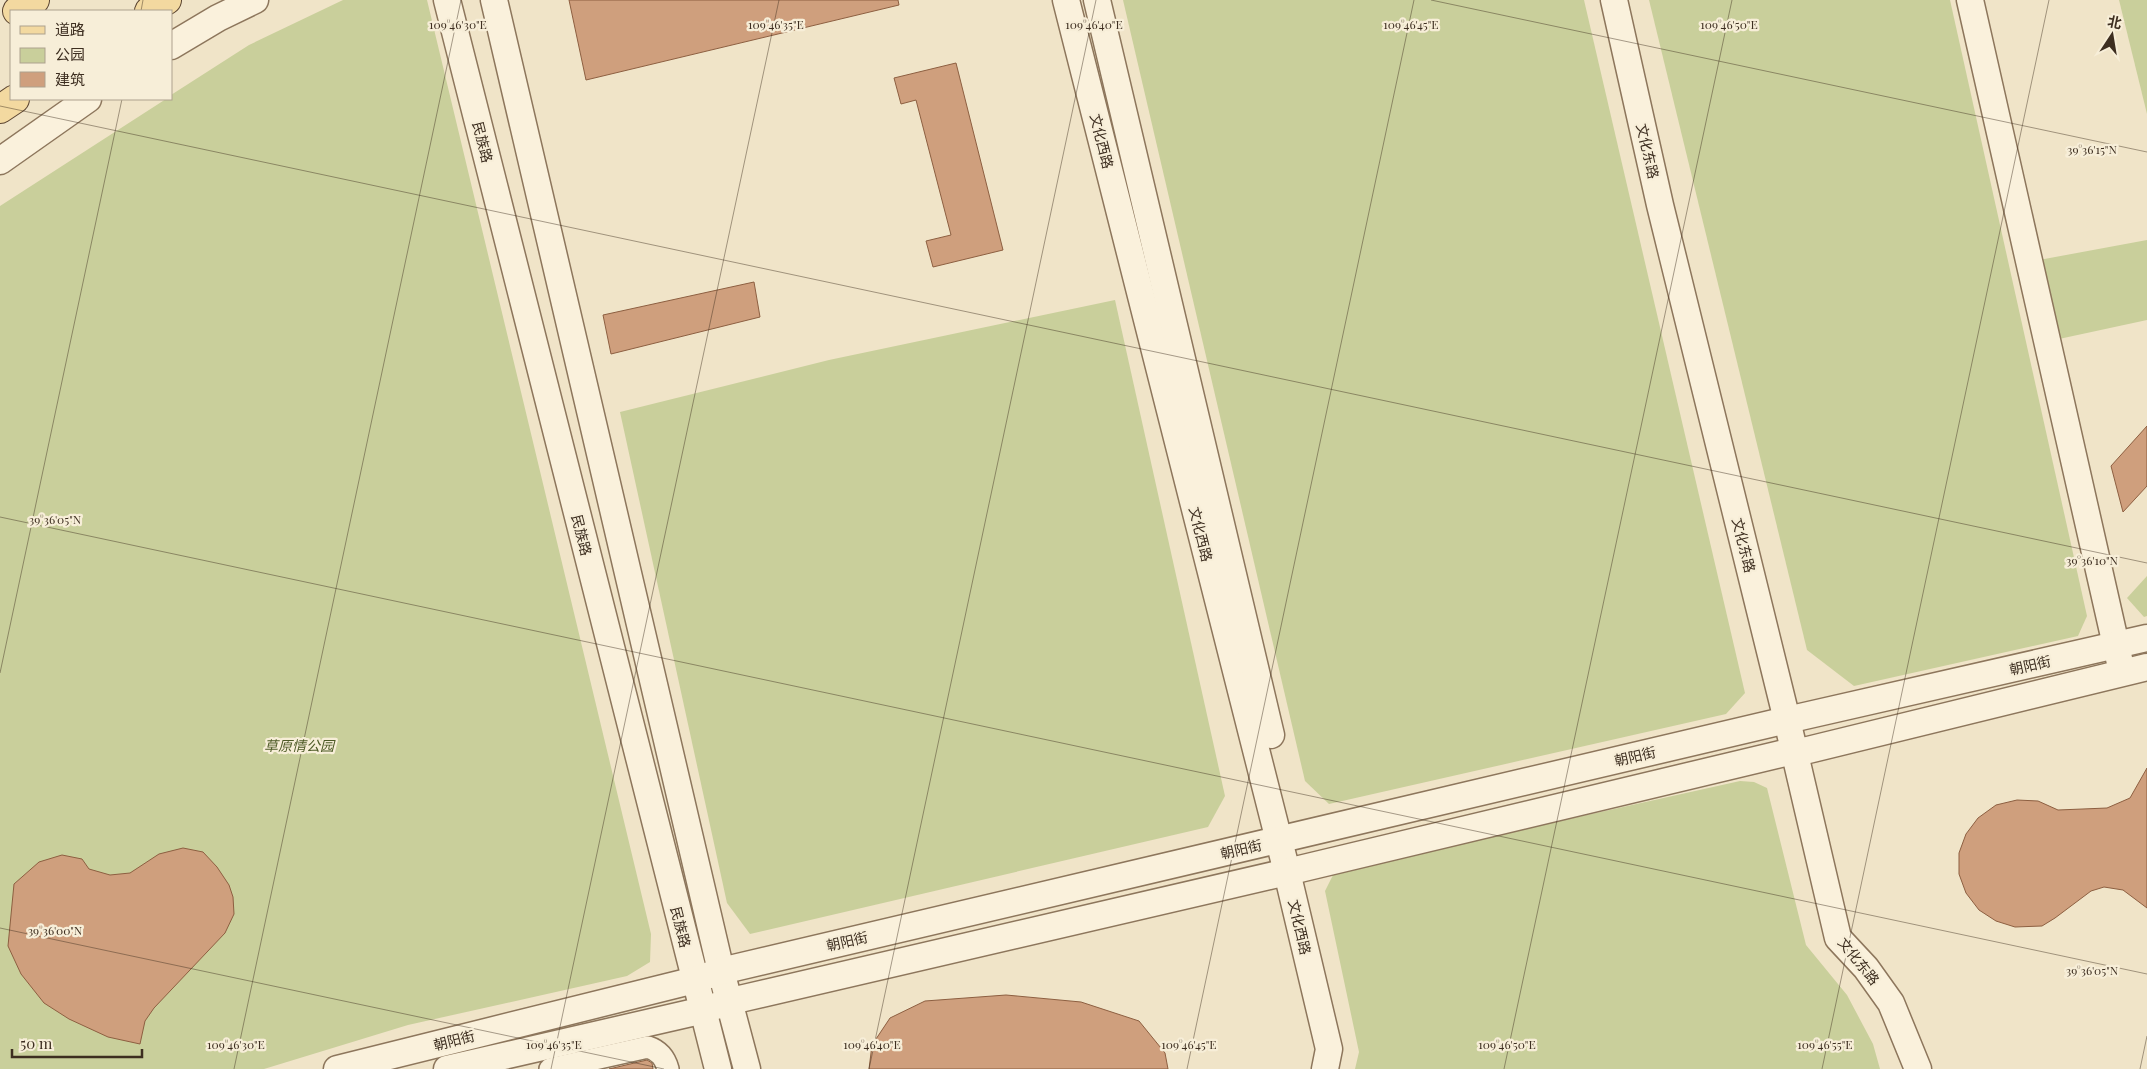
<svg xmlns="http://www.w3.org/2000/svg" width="2147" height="1069" font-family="'Playfair Display','Noto Sans SC',serif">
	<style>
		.green { fill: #c9cf9b }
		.building { fill: #cf9f7d; stroke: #8d5f41 }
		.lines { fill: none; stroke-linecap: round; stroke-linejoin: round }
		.minor-casing { stroke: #8d765c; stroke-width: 24 }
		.tertiary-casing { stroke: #8d765c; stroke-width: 29 }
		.primary-casing { stroke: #5b4430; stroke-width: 30 }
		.minor { stroke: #faf1dc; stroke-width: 21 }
		.tertiary { stroke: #faf1dc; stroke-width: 26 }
		.primary { stroke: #f3d9a0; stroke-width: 28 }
		.ticks { fill: none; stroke: #3d2e20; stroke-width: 1; stroke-opacity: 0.45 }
		.labels { text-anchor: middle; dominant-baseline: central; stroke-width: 4.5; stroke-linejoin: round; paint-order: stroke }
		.street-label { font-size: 14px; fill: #3d2e20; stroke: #f7eed8 }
		.park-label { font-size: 14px; font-style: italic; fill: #4d5a26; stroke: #f7eed8 }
		.ticks-label { font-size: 12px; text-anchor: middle; fill: #3d2e20; stroke: #f7eed8; stroke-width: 4.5; stroke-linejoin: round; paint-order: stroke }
	</style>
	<rect width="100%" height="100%" fill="#f0e4c8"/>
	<!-- green -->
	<g class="green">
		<polygon points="343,0 427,0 651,934 650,962 627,976 408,1025 264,1069 0,1069 0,206 166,99 171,99 171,95 249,45"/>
		<polygon points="1123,0 1584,0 1745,693 1726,714 1329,804 1305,781"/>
		<polygon points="1649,0 1950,0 2087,616 2078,636 1854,686 1807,650"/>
		<polygon points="2119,0 2147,0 2147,114"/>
		<polygon points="2147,240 2147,320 2059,339 2039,260"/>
		<polygon points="1115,300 1225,796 1208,827 750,934 727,903 620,412 829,360"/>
		<polygon points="2147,576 2147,616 2144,617 2127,598"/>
		<polygon points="1740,781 1754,782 1767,788 1806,945 1847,995 1873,1044 1880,1069 1355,1069 1359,1052 1325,891 1333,875 1515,831"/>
	</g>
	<!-- building -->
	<g class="building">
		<polygon points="569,0 898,0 899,5 586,80"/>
		<polygon points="956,63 1003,250 933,267 926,241 951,235 916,100 901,104 894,78"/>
		<polygon points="754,282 760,317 611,354 603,315"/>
		<polygon points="2147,426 2147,486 2123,512 2111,466"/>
		<polygon points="2147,768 2147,908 2123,890 2104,887 2091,891 2055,918 2042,926 2015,927 1996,921 1979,910 1966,893 1959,874 1959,853 1966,834 1978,818 1996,805 2017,800 2038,801 2058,810 2107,808 2130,798"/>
		<polygon points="183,848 203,852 217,867 229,885 233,897 234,914 225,933 154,1008 145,1021 140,1044 108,1037 69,1019 44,1003 21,974 8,946 14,884 39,862 62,855 82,859 89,869 110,875 130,873 159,854"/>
		<polygon points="1006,995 1081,1002 1139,1021 1165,1053 1168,1069 869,1069 872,1045 890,1018 925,1001"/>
		<polygon points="647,1060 652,1063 653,1069 609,1069"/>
	</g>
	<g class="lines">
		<!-- minor casing -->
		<g class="minor-casing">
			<path id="minor" d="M550,1069L648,1047C660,1051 665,1058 668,1069"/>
		</g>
		<!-- tertiary casing -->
		<g class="tertiary-casing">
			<g id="tertiary">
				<polyline points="447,0 718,1069"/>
				<polyline points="494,0 721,971 747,1069"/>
				<polyline points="1066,0 1287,872 1329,1049 1325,1069"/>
				<polyline points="1097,0 1271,735"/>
				<polyline points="1614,0 1660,205 1787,720 1838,938 1866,968 1891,1003 1918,1069"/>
				<polyline points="1970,0 2120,663"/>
				<polyline points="171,46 218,18 255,0"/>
				<polyline points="0,161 88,99"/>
				<polyline points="337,1069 695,980 721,971 1787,720 2147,638"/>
				<polyline points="447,1069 704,1010 731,1001 1287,872 1793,751 1808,750 2147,667"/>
			</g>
		</g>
		<!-- primary casing -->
		<g class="primary-casing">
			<g id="primary">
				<polyline points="17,11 35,0"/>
				<polyline points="149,11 167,0"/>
				<polyline points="0,109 15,99"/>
			</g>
		</g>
		<!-- minor -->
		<use href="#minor" class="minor"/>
		<!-- tertiary -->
		<use href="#tertiary" class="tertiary"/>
		<!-- primary -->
		<use href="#primary" class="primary"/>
	</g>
	<!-- ticks -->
	<path class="ticks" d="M1431,0L2147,152M141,11L143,0M0,106L2147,563M0,517L2147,974M0,673L122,99M0,928L664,1069M234,1069L461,0M551,1069L779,0M869,1069L1096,0M1187,1069L1414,0M1504,1069L1732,0M1822,1069L2049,0M2140,1069L2147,1036"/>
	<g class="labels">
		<!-- street labels -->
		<g class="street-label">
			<text transform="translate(1102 141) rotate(76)">文化西路</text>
			<text transform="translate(483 142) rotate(76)">民族路</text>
			<text transform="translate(1648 151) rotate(77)">文化东路</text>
			<text transform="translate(1201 534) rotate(76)">文化西路</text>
			<text transform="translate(582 535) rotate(76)">民族路</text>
			<text transform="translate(1744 545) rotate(76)">文化东路</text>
			<text transform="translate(2030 665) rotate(-13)">朝阳街</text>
			<text transform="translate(1635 756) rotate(-13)">朝阳街</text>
			<text transform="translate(1241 849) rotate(-13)">朝阳街</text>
			<text transform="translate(681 927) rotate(76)">民族路</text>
			<text transform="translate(1300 927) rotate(77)">文化西路</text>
			<text transform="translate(847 941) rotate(-13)">朝阳街</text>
			<text transform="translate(1859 961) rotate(51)">文化东路</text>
			<text transform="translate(454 1040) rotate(-14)">朝阳街</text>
		</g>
		<!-- park labels -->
		<g class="park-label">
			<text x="299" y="745">草原情公园</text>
		</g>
	</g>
	<g class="ticks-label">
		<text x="458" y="29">109°46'30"E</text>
		<text x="776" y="29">109°46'35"E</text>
		<text x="1094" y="29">109°46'40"E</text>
		<text x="1411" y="29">109°46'45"E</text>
		<text x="1729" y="29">109°46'50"E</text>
		<text x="2092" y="154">39°36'15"N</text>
		<text x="55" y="524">39°36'05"N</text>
		<text x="2092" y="565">39°36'10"N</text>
		<text x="55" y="935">39°36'00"N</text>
		<text x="2092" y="975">39°36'05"N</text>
		<text x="236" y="1049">109°46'30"E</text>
		<text x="554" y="1049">109°46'35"E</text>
		<text x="872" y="1049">109°46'40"E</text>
		<text x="1189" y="1049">109°46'45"E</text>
		<text x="1507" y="1049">109°46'50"E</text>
		<text x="1825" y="1049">109°46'55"E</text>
	</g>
	<!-- legend -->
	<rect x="10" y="10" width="162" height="90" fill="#f7eed8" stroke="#ada18e"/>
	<rect x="20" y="26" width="25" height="8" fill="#f3d9a0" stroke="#ada18e"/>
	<text x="55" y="35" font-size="15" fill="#3d2e20">道路</text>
	<rect x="20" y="48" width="25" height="15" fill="#c9cf9b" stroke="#ada18e"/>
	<text x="55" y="60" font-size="15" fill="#3d2e20">公园</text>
	<rect x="20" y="72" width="25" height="15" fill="#cf9f7d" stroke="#ada18e"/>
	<text x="55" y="85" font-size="15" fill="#3d2e20">建筑</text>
	<!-- north arrow -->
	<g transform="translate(2112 35) rotate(12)" stroke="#f7eed8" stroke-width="4" paint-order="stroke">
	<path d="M0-4L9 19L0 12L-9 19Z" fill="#3d2e20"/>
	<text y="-8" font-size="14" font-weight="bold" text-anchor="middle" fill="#3d2e20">北</text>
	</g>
	<!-- scale -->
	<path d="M12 1049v8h130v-8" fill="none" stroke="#3d2e20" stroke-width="2.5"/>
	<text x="20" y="1049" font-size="15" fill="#3d2e20" stroke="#f7eed8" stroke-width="4" paint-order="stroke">50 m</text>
</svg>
